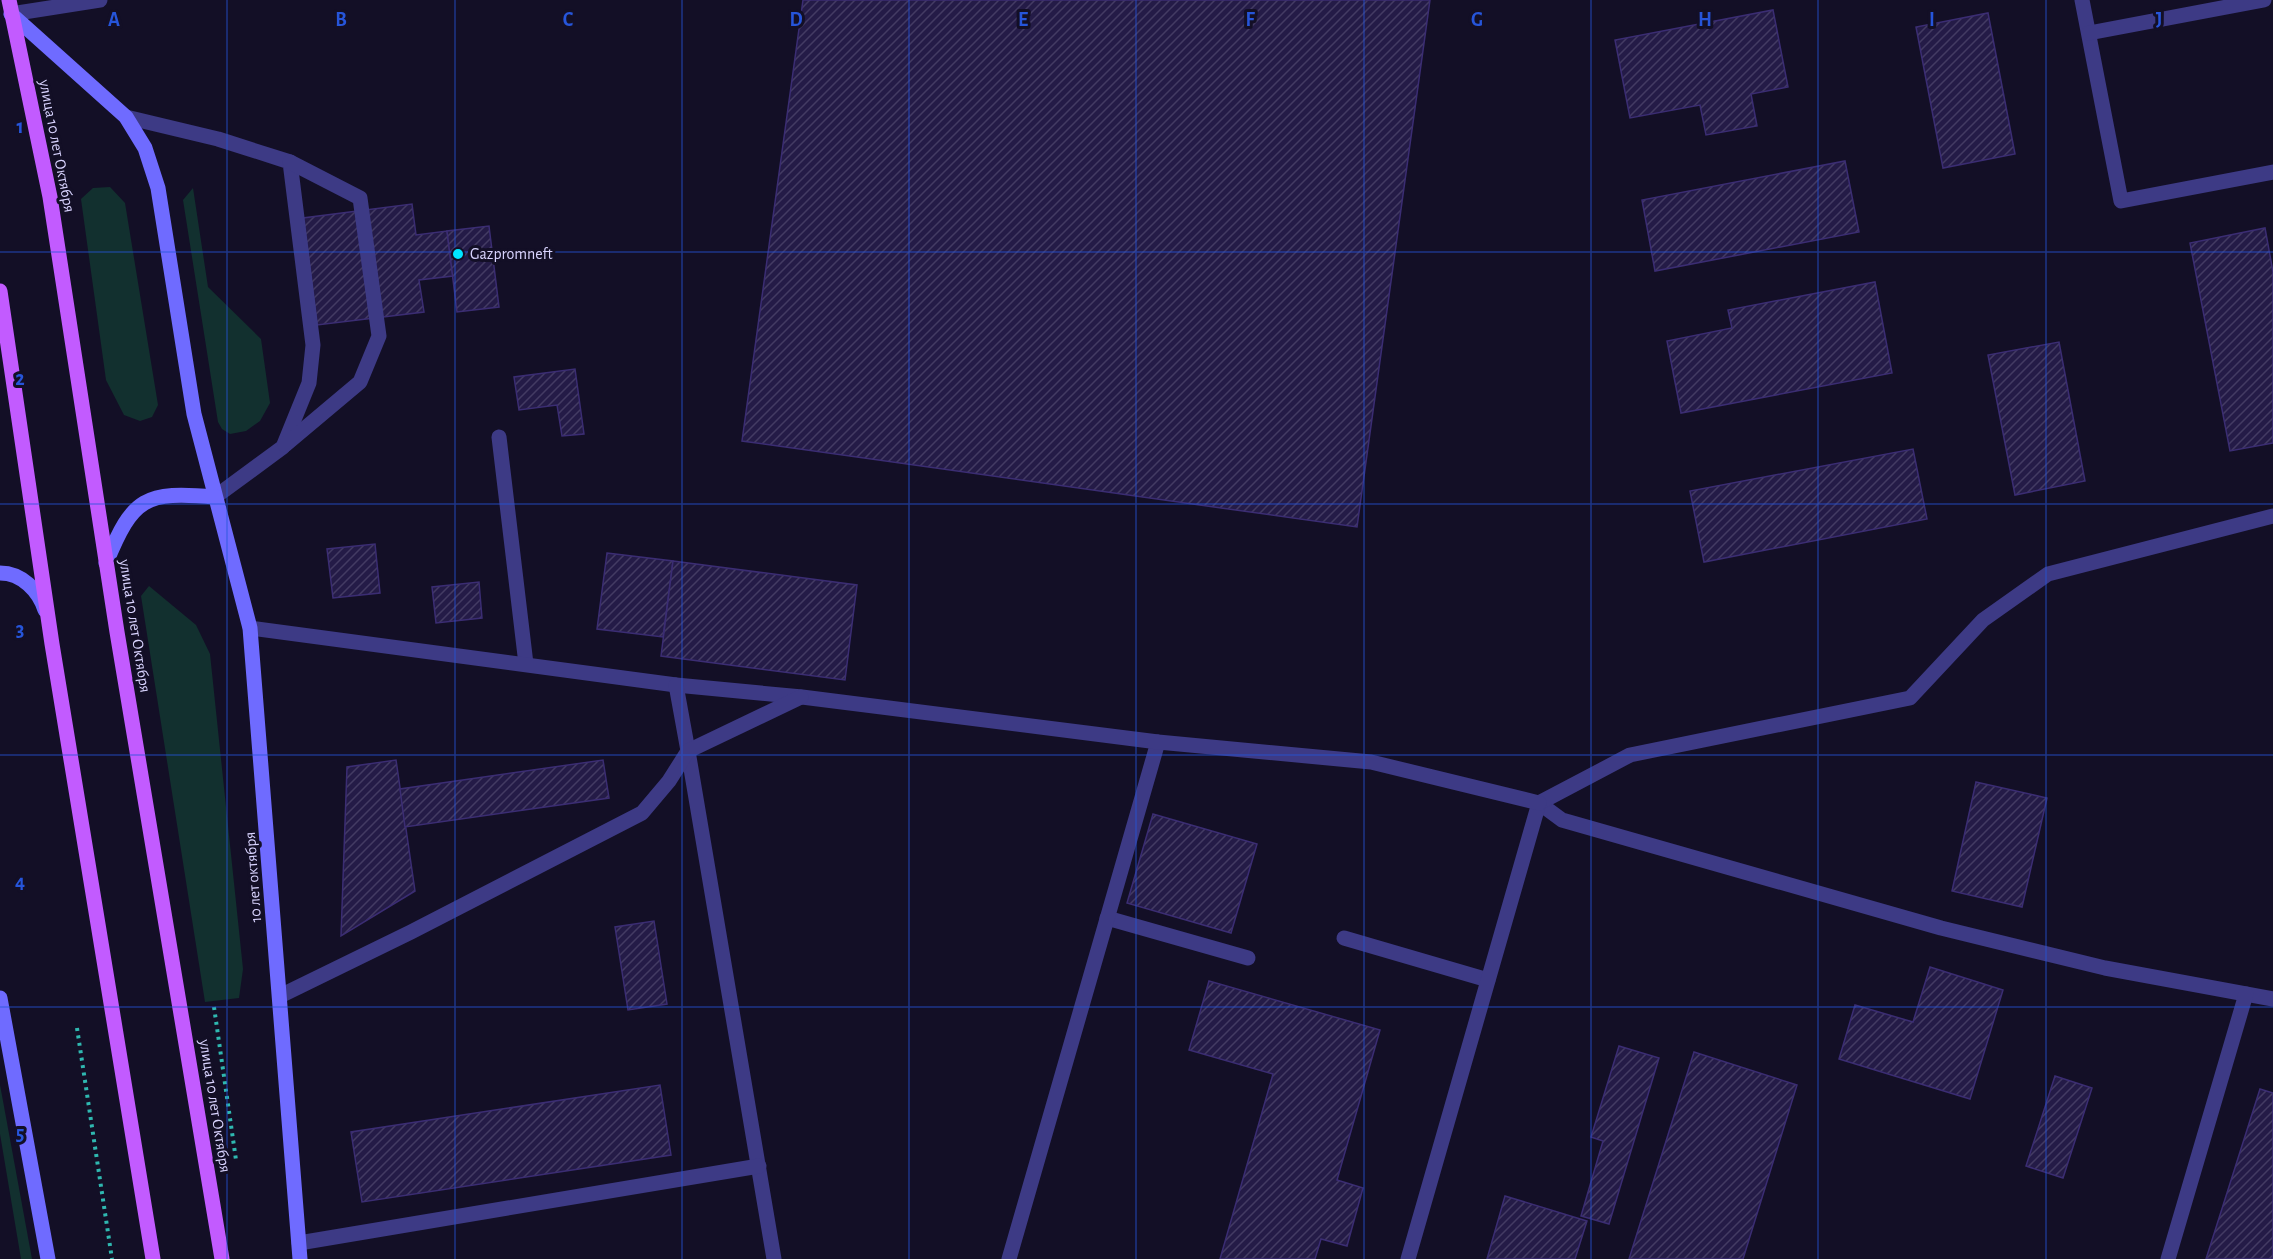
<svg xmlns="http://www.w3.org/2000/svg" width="2273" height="1259" font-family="'Alegreya Sans',sans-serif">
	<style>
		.green { fill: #12302f }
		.building { fill: url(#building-hatch); stroke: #3b2d73; stroke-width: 1.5 }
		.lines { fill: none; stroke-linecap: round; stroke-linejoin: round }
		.path { stroke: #2fb8b0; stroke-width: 4; stroke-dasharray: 3 4.5; stroke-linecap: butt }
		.lane { stroke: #3d3a85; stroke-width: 15 }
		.street { stroke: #3d3a85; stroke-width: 15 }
		.secondary { stroke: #6f6bff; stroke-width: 15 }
		.primary { stroke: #c25bff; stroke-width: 15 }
		.grid { fill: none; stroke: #2655da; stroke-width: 1.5; stroke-opacity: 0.55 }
		.poi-dot { fill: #00e5ff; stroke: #130f26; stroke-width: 2 }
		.labels { text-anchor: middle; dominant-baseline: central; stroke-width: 6; stroke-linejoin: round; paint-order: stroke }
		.street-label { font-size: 16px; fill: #d9d4ff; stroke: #130f26 }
		.poi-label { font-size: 16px; fill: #d9d4ff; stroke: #130f26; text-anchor: start }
		.grid-label { font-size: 20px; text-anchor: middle; font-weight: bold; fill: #2655da; stroke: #130f26; stroke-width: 6; stroke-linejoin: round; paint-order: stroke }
	</style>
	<defs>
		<pattern id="building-hatch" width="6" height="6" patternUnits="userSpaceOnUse" patternTransform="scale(1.5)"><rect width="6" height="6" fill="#241b47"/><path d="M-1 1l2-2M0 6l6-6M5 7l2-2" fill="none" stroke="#433b63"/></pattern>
	</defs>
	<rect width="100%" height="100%" fill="#130f26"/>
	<!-- green -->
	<g class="green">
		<polygon points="110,187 125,203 158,405 152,417 140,421 124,415 106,380 81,199 93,188"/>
		<polygon points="193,188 208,287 261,339 270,403 260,421 246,431 230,434 222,429 218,422 183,200"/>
		<polygon points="149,586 196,625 210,654 243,969 239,998 205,1002 141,596"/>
		<polygon points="0,1085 3,1101 32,1259 21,1259 0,1134"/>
	</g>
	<!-- building -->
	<g class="building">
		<polygon points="803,0 1430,0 1357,527 742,441"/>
		<polygon points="1773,10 1788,87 1751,94 1757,126 1706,135 1700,105 1630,118 1615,40"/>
		<polygon points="1988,13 2015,154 1943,168 1916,27"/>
		<polygon points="1845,161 1859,232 1655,271 1642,200"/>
		<polygon points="412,204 416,235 447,231 453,276 419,280 424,312 317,325 303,218"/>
		<polygon points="489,226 499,307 457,312 447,231"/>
		<polygon points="2265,228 2273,272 2273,443 2230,451 2190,243"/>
		<polygon points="1875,282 1892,373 1681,413 1667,341 1732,328 1728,310"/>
		<polygon points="2059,342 2085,481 2015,495 1988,355"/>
		<polygon points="575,369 584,434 562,436 557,405 519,410 514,377"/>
		<polygon points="1913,449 1927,519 1704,562 1690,491"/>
		<polygon points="375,544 380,593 333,598 327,549"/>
		<polygon points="607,553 673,561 663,637 597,629"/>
		<polygon points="673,561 857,585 845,680 661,656"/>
		<polygon points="479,582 482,618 436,623 432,587"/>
		<polygon points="396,760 415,891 341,936 347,767"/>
		<polygon points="603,760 609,798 405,827 400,789"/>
		<polygon points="1976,782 2047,798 2022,907 1952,891"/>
		<polygon points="1153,814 1257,844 1231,933 1127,903"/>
		<polygon points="654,921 667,1004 628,1010 615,927"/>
		<polygon points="1930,967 2003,990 1970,1099 1839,1059 1855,1005 1913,1022"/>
		<polygon points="1209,981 1380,1030 1337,1180 1363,1188 1347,1246 1321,1239 1315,1259 1220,1259 1273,1074 1189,1050"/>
		<polygon points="1619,1046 1659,1058 1609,1224 1581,1216 1603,1141 1591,1137"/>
		<polygon points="1694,1052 1797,1085 1743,1259 1629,1259"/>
		<polygon points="2055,1076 2092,1088 2063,1178 2026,1166"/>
		<polygon points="660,1085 671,1155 362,1202 351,1132"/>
		<polygon points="2260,1089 2273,1093 2273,1259 2206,1259"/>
		<polygon points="1505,1196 1587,1221 1575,1259 1487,1259"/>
	</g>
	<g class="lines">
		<!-- path -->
		<g class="path">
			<polyline points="214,1007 236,1160"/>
			<polyline points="77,1028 112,1259"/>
		</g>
		<!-- lane -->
		<g class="lane">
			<polyline points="2082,0 2121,201 2273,172"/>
			<polyline points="11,14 100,0"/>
			<polyline points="2089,33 2264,0"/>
			<polyline points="126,117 218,139 290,162 313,345 309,383 283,447 215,497"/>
			<polyline points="499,437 526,664"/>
			<polyline points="285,445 360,382 379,336 360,198 290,162"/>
			<polyline points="688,751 774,1259"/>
			<polyline points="1539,803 1562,820 1941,928 2105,968 2273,999"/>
			<polyline points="1107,918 1248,958"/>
			<polyline points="1344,938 1488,980"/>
			<polyline points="299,1243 759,1166"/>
			<polyline points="1009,1259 1158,742"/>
			<polyline points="1408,1259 1539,803 1630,755 1910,698 1983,620 2048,574 2273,516"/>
			<polyline points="2168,1259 2246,994"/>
		</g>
		<!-- street -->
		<g class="street">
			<polyline points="250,628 676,685 802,697 1158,742 1371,762 1539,803"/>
			<polyline points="676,685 688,751"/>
			<polyline points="280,996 411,932 642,813 669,781 688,751 801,697"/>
		</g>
		<!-- secondary -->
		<g class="secondary">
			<polyline points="11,14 126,117 145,148 158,188 194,414 250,628 300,1259"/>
			<path d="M106,563C133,497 145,491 215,497"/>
			<path d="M0,573C22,573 39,591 45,610"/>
			<polyline points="0,998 48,1259"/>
		</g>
		<!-- primary -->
		<g class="primary">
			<polyline points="9,0 50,197 117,632 222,1259"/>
			<polyline points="0,291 52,644 153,1259"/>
		</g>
	</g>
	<!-- grid -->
	<path class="grid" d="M227,0V1259M455,0V1259M682,0V1259M909,0V1259M1136,0V1259M1364,0V1259M1591,0V1259M1818,0V1259M2046,0V1259M0,252H2273M0,504H2273M0,755H2273M0,1007H2273"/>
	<!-- markers -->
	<circle class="poi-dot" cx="458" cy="254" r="6"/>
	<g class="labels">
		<!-- street labels -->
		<g class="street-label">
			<text transform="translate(57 146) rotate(79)">улица 10 лет Октября</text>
			<text transform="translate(135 626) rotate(81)">улица 10 лет Октября</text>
			<text transform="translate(253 877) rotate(-94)">10 лет октября</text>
			<text transform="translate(215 1106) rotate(81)">улица 10 лет Октября</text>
		</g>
		<!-- poi labels -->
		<g class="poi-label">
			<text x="470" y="254">Gazpromneft</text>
		</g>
	</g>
	<g class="grid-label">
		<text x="114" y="26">A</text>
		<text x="341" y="26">B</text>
		<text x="568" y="26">C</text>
		<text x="796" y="26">D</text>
		<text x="1023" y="26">E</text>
		<text x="1250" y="26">F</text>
		<text x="1477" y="26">G</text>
		<text x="1705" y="26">H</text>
		<text x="1932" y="26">I</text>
		<text x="2159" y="26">J</text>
		<text x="20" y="133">1</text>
		<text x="20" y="385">2</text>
		<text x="20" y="636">3</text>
		<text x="20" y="888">4</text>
		<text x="20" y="1140">5</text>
	</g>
</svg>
